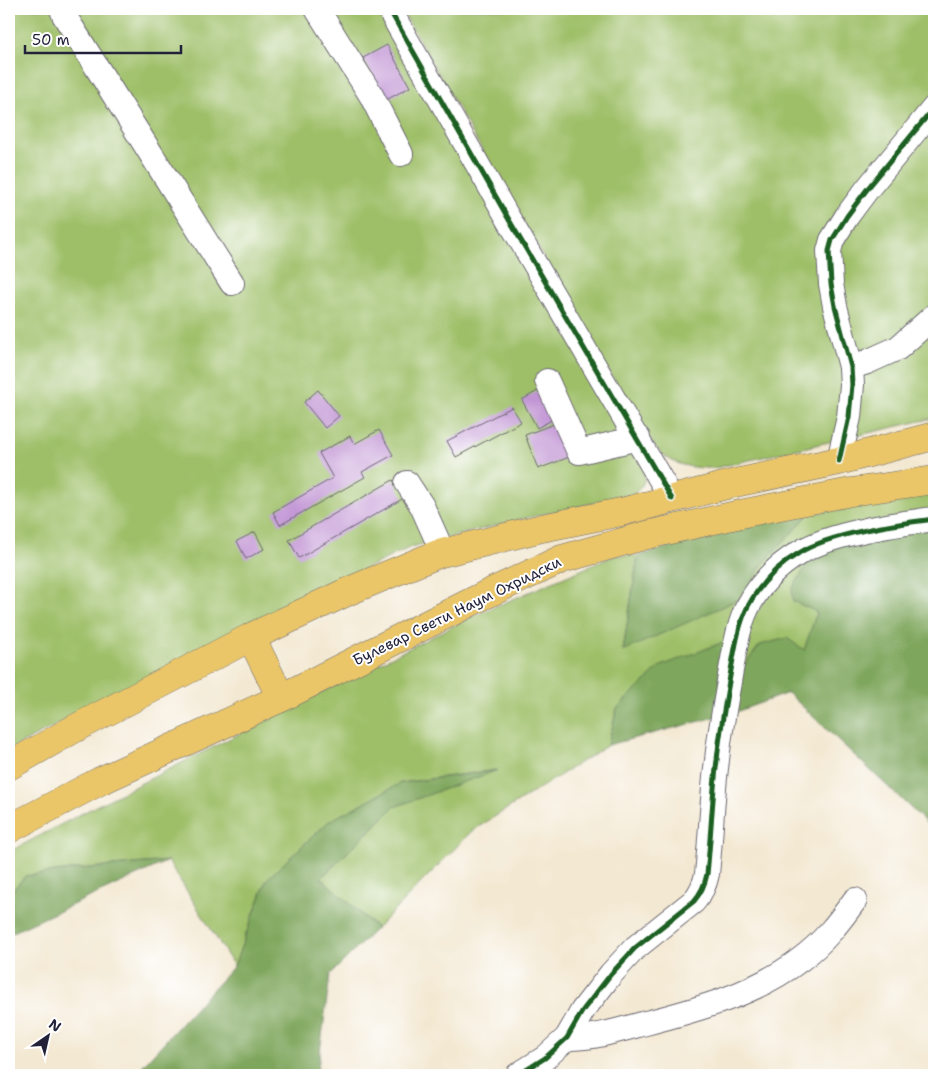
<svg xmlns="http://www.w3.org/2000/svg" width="943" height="1084" font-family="'Shantell Sans',sans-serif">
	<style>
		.green { fill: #9ebf68; stroke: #607052 }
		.forest { fill: #7ea65c; stroke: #50644c }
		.building { fill: #c194d4 }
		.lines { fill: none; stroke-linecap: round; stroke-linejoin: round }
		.minor-casing { stroke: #6b6770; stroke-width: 26 }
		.major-casing { stroke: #6b6770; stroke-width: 29 }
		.minor { stroke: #fff; stroke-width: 24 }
		.major { stroke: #eac669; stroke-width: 28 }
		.cycleway-casing { stroke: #fff; stroke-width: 8 }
		.cycleway { stroke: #1b5e20; stroke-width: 5 }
		.labels { text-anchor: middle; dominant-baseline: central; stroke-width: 4; stroke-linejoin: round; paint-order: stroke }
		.street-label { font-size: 15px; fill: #22223b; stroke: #fff }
	</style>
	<rect width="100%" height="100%" fill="#fff"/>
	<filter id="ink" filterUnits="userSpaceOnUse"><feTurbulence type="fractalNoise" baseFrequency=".02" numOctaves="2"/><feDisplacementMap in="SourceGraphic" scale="10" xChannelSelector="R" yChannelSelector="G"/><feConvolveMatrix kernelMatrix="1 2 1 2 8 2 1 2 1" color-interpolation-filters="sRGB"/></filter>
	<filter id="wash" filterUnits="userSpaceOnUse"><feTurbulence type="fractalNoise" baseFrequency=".0096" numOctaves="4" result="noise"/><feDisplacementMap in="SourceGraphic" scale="20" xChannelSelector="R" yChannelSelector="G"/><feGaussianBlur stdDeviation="1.12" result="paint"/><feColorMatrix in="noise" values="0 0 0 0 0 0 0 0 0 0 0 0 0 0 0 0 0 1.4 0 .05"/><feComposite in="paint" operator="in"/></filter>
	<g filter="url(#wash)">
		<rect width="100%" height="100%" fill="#f3e8d1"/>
		<!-- green -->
		<g class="green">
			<path d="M9,9H378L645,469C646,481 643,486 634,494L522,519L411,547L232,633L9,750Z"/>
			<path d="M401,9H934V418L715,468C664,469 658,452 633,413Z"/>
			<polygon points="934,493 934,511 800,542 729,640 617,708 608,745 472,831 377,928 321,878 394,807 495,770 401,783 267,879 234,966 168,861 79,869 25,876 9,895 9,852 94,807 471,617 616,555 638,556 623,650 744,597 761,566 809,514"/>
			<polygon points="813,555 793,601 817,612 804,651 739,671 751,622 779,578"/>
		</g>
		<!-- forest -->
		<g class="forest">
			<polygon points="809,514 761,566 744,597 623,651 638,556 741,525"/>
			<polygon points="934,528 934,830 788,693 733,713 739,671 760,645 787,638 804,650 817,612 793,601 792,589 813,555 852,541"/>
			<polygon points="729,640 716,717 608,745 617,708 661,666"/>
			<polygon points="498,770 394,807 321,878 377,928 330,975 317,1075 134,1075 234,966 267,879 329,821 401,783"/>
			<polygon points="168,861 9,934 9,895 25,876 79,869"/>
		</g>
		<g id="blocks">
			<!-- building -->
			<g class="building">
				<polygon points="387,45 410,87 386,100 363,58"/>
				<polygon points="541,389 557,417 537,428 522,400"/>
				<polygon points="318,390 339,416 325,428 304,402"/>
				<polygon points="512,407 521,422 456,457 447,441"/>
				<polygon points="559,422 572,456 538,469 525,435"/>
				<polygon points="379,430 393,455 362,472 365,477 280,525 273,512 333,478 319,453 350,436 354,444"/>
				<polygon points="393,480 404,498 299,558 289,540"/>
				<polygon points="255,532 264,549 246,559 237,541"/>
			</g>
		</g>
	</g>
	<g filter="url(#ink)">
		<use href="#blocks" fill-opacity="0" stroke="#6b6770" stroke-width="1"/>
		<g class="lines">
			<!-- minor casing -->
			<g class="minor-casing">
				<g id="minor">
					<polyline points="62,9 64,15 232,283"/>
					<polyline points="317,9 371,95 401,154"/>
					<polyline points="389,9 512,225 672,499"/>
					<polyline points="851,367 867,362 898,348 934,316"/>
					<polyline points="547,381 579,452 638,438"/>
					<polyline points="839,461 849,417 852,385 851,367 835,306 831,284 829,251 832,240 847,216 868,188 934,108"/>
					<polyline points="407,483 422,506 443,553"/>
					<path d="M567,1038C593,1038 617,1031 642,1024C697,1010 756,994 801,959C823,943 839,922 855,900"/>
					<path d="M518,1075L545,1058L567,1038L583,1010L611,974L635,948L694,901C701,893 705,884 707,874C711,836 712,798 717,760C720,730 726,700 731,670C735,649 738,627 747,608C759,585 777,566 799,553C831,533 896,524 934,519"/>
				</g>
			</g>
			<!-- major casing -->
			<g class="major-casing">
				<g id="major">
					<polyline points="251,637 281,698"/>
					<polyline points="9,766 74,729 251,637 349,591 438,554 542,528 621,512 735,483 839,461 934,436"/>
					<polyline points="9,829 100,781 281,698 485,595 562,559 647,535 745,513 851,492 934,480"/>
				</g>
			</g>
			<!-- minor -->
			<use href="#minor" class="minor"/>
			<!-- major -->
			<use href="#major" class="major"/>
			<!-- cycleway casing -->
			<g class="cycleway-casing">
				<g id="cycleway">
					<polyline points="389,9 512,225 672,499"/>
					<polyline points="839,461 849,417 852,385 851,367 835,306 831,284 829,251 832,240 847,216 868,188 934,108"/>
					<path d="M518,1075L545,1058L567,1038L583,1010L611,974L635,948L694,901C701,893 705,884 707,874C711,836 712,798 717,760C720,730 726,700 731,670C735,649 738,627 747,608C759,585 777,566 799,553C831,533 896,524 934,519"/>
				</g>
			</g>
			<!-- cycleway -->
			<use href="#cycleway" class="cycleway"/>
		</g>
	</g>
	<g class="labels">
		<!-- street labels -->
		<g class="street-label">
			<text transform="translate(457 611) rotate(-26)">Булевар Свети Наум Охридски</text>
		</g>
	</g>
	<!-- margin -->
	<rect width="943" height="1084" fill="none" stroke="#fff" stroke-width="30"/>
	<!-- north arrow -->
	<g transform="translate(48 1036) rotate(34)" stroke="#ffffff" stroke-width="4" paint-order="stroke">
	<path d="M0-4L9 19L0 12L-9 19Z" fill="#22223b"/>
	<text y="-8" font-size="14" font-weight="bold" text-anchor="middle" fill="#22223b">N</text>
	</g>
	<!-- scale -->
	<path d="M25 45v8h156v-8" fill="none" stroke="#22223b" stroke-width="2.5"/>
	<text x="32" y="45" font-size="15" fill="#22223b" stroke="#ffffff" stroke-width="4" paint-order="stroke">50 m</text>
</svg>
